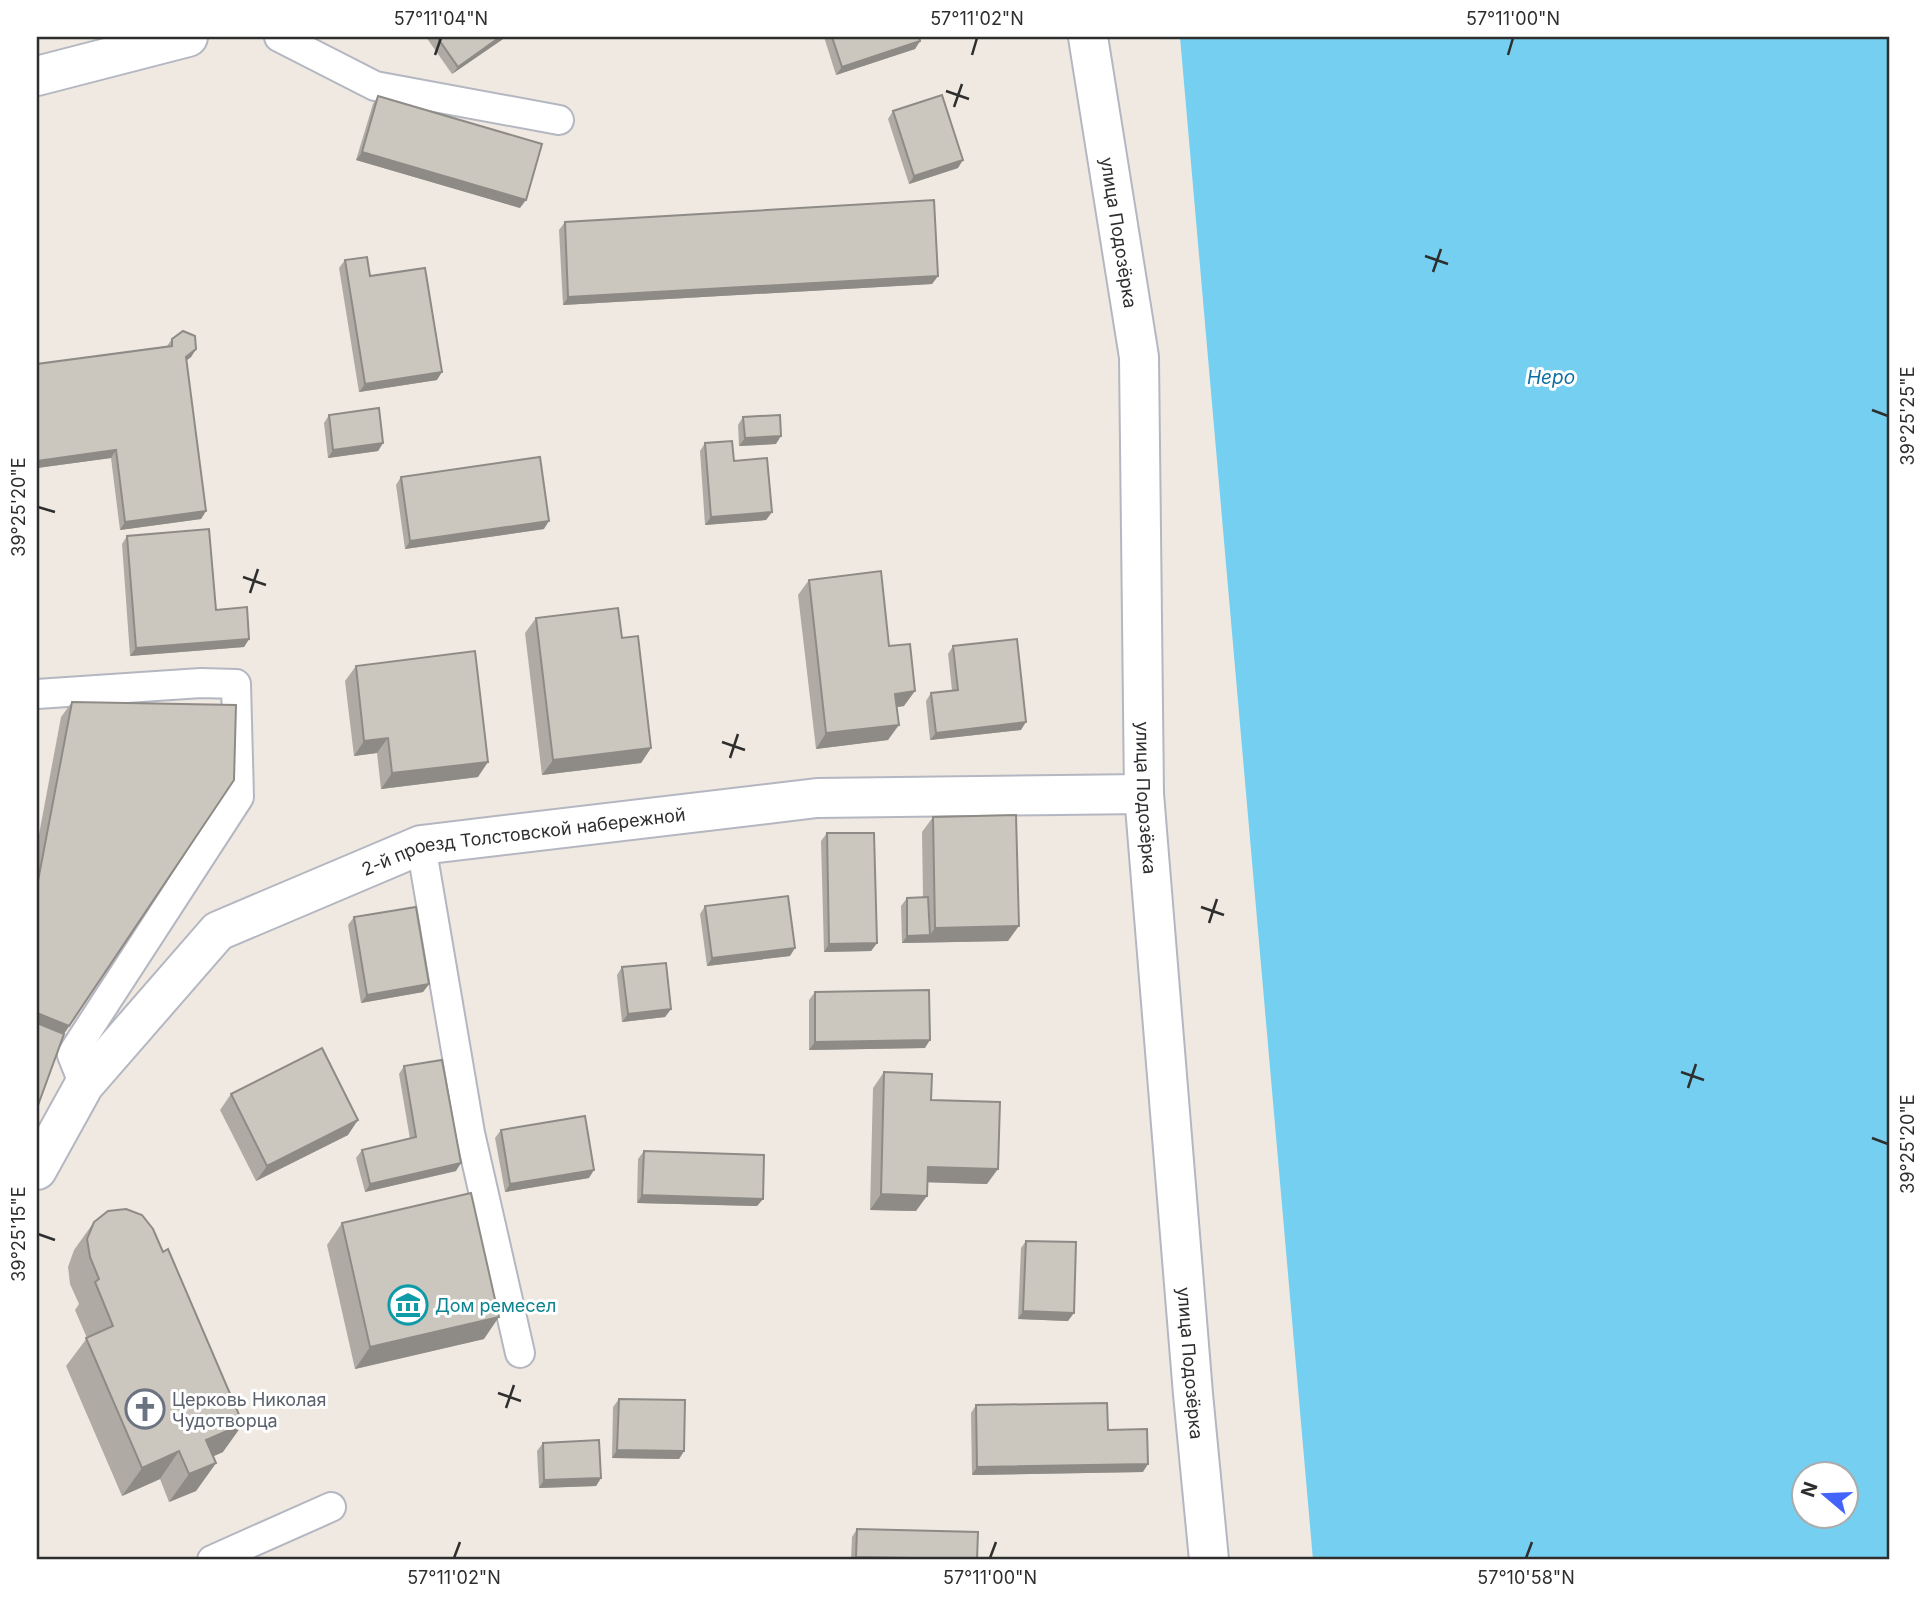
<svg xmlns="http://www.w3.org/2000/svg" width="1927" height="1597" font-family="Inter,sans-serif">
	<style>
		.water { fill: #75cff0; fill-rule: evenodd }
		.lines { fill: none; stroke-linecap: round; stroke-linejoin: round }
		.service-casing { stroke: #b4b7c1; stroke-width: 32 }
		.minor-casing { stroke: #b4b7c1; stroke-width: 42 }
		.service { stroke: #fff; stroke-width: 28 }
		.minor { stroke: #fff; stroke-width: 38 }
		.wall { fill: #afaba4 }
		.shaded-wall { fill: #8e8b86 }
		.building { fill: #cbc7bf; stroke: #8e8b86; stroke-width: 2 }
		.ticks { fill: none; stroke: #2e2e2e; stroke-width: 2.5 }
		.labels { text-anchor: middle; dominant-baseline: central; stroke-width: 6; stroke-linejoin: round; paint-order: stroke }
		.street-label { font-size: 18px; fill: #2e2e2e; stroke: #fff }
		.culture-label { font-size: 18px; fill: #0d838f; stroke: #fff; text-anchor: start }
		.worship-label { font-size: 18px; fill: #5b616d; stroke: #fff; text-anchor: start }
		.water-label { font-size: 19px; font-style: italic; fill: #0d6fa3; stroke: #fff }
		.neatline { fill: none; stroke: #2e2e2e; stroke-width: 2.5 }
		.ticks-label { font-size: 18px; text-anchor: middle; fill: #2e2e2e }
	</style>
	<rect width="100%" height="100%" fill="#efe9e1"/>
	<!-- water -->
	<path class="water" d="M1180,37H1890V1560H1313ZM1804,1474H1846V1516H1804Z"/>
	<g class="lines">
		<!-- service casing -->
		<g class="service-casing">
			<g id="service">
				<polyline points="279,37 375,86 559,120"/>
				<polyline points="37,694 201,683 236,684 239,797 76,1048 72,1055 84,1085"/>
				<polyline points="421,845 470,1133 520,1353"/>
				<polyline points="212,1560 331,1507"/>
			</g>
		</g>
		<!-- minor casing -->
		<g class="minor-casing">
			<g id="minor">
				<path id="s1" d="M1088,37L1139,357L1144,794L1193,1394L1209,1560"/>
				<polyline points="37,76 188,37"/>
				<path id="s2" d="M37,1170L84,1085L218,931L421,845L817,798L1144,794"/>
			</g>
		</g>
		<!-- service -->
		<use href="#service" class="service"/>
		<!-- minor -->
		<use href="#minor" class="minor"/>
	</g>
	<!-- wall -->
	<g class="wall">
		<polygon points="426,37 506,37 452,74"/>
		<polygon points="824,37 919,37 920,41 915,49 836,75"/>
		<polygon points="378,96 520,208 356,160 373,104"/>
		<polygon points="893,111 958,168 909,184 888,119"/>
		<polygon points="565,222 938,276 932,284 563,305 559,230"/>
		<polygon points="345,260 437,380 359,392 339,268"/>
		<polygon points="172,339 196,349 191,357 186,360 206,511 201,519 120,530 111,458 37,468 37,364 167,346"/>
		<polygon points="329,415 383,443 378,451 328,458 324,423"/>
		<polygon points="743,417 776,444 739,446 738,425"/>
		<polygon points="705,443 734,461 772,512 766,520 705,525 700,451"/>
		<polygon points="401,477 544,529 405,549 396,485"/>
		<polygon points="127,536 249,639 244,647 130,656 122,544"/>
		<polygon points="809,580 889,646 904,706 897,707 888,740 816,749 798,595"/>
		<polygon points="536,618 622,638 651,748 641,763 542,775 525,633"/>
		<polygon points="953,646 1021,730 930,740 926,701 931,693 952,690 948,654"/>
		<polygon points="356,666 478,777 381,789 377,753 354,756 345,681"/>
		<polygon points="72,702 234,780 64,1034 37,1108 37,845 61,717"/>
		<polygon points="933,817 1008,941 902,943 901,906 907,898 923,897 922,832"/>
		<polygon points="827,833 877,943 871,951 824,952 821,841"/>
		<polygon points="705,906 790,956 707,966 700,914"/>
		<polygon points="354,917 429,984 423,992 361,1003 348,925"/>
		<polygon points="622,967 671,1009 665,1017 622,1022 617,975"/>
		<polygon points="815,992 925,1048 809,1050 809,1000"/>
		<polygon points="404,1066 456,1171 365,1192 356,1158 362,1150 410,1139 399,1074"/>
		<polygon points="884,1072 931,1100 987,1184 927,1182 916,1211 870,1210 873,1088"/>
		<polygon points="231,1094 348,1135 256,1181 220,1110"/>
		<polygon points="501,1130 589,1178 505,1192 495,1138"/>
		<polygon points="644,1151 763,1199 757,1206 637,1203 638,1159"/>
		<polygon points="94,1222 223,1452 213,1456 216,1463 196,1491 169,1502 160,1479 122,1496 66,1366 87,1338 75,1310 79,1304 70,1284 68,1267 74,1250"/>
		<polygon points="342,1223 484,1339 355,1369 327,1245"/>
		<polygon points="1026,1241 1068,1321 1018,1319 1021,1248"/>
		<polygon points="619,1399 684,1451 679,1459 612,1458 613,1407"/>
		<polygon points="976,1405 1108,1430 1143,1472 972,1475 971,1413"/>
		<polygon points="543,1443 601,1478 596,1486 539,1488 537,1451"/>
		<polygon points="857,1529 977,1560 851,1560 852,1537"/>
	</g>
	<!-- shaded-wall -->
	<g class="shaded-wall">
		<polygon points="500,37 506,37 452,74 458,67"/>
		<polygon points="920,41 915,49 836,75 842,67"/>
		<polygon points="362,152 526,200 520,208 356,160"/>
		<polygon points="963,160 958,168 909,184 914,176"/>
		<polygon points="938,276 932,284 563,305 568,297"/>
		<polygon points="196,349 191,357 181,365 186,357"/>
		<polygon points="442,372 437,380 359,392 365,384"/>
		<polygon points="781,436 776,444 739,446 745,438"/>
		<polygon points="383,443 378,451 328,458 333,450"/>
		<polygon points="116,450 111,458 37,468 37,461"/>
		<polygon points="206,511 201,519 120,530 125,522"/>
		<polygon points="772,512 766,520 705,525 711,517"/>
		<polygon points="549,521 544,529 405,549 410,541"/>
		<polygon points="249,639 244,647 130,656 136,648"/>
		<polygon points="915,691 904,706 884,709 895,694"/>
		<polygon points="1026,722 1021,730 930,740 936,733"/>
		<polygon points="899,725 888,740 816,749 826,733"/>
		<polygon points="388,738 377,753 354,756 364,741"/>
		<polygon points="651,748 641,763 542,775 553,760"/>
		<polygon points="488,762 478,777 381,789 392,773"/>
		<polygon points="1019,926 1008,941 902,943 907,936 930,935 935,928"/>
		<polygon points="877,943 871,951 824,952 829,944"/>
		<polygon points="795,948 790,956 707,966 712,958"/>
		<polygon points="429,984 423,992 361,1003 367,995"/>
		<polygon points="671,1009 665,1017 622,1022 628,1014"/>
		<polygon points="37,1013 69,1026 59,1041 37,1033"/>
		<polygon points="930,1040 925,1048 809,1050 815,1042"/>
		<polygon points="358,1120 348,1135 256,1181 267,1166"/>
		<polygon points="461,1163 456,1171 365,1192 370,1184"/>
		<polygon points="928,1167 998,1169 987,1184 917,1182"/>
		<polygon points="594,1170 589,1178 505,1192 510,1184"/>
		<polygon points="881,1194 927,1196 916,1211 870,1210"/>
		<polygon points="642,1195 763,1199 757,1206 637,1203"/>
		<polygon points="1023,1311 1074,1313 1068,1321 1018,1319"/>
		<polygon points="499,1317 484,1339 355,1369 370,1347"/>
		<polygon points="243,1424 223,1452 187,1468 206,1440"/>
		<polygon points="617,1450 684,1451 679,1459 612,1458"/>
		<polygon points="179,1451 160,1479 122,1496 142,1468"/>
		<polygon points="216,1463 196,1491 169,1502 189,1474"/>
		<polygon points="1148,1464 1143,1472 972,1475 977,1467"/>
		<polygon points="601,1478 596,1486 539,1488 544,1480"/>
		<polygon points="856,1557 911,1558 910,1560 854,1560"/>
	</g>
	<!-- building -->
	<g class="building">
		<polygon points="437,37 500,37 458,67"/>
		<polygon points="832,37 919,37 920,41 842,67"/>
		<polygon points="942,95 963,160 914,176 893,111"/>
		<polygon points="378,96 542,144 526,200 362,152"/>
		<polygon points="934,200 938,276 568,297 565,222"/>
		<polygon points="367,257 370,276 425,268 442,372 365,384 345,260"/>
		<polygon points="183,331 195,336 196,349 186,357 206,511 125,522 116,450 37,461 37,364 172,346 172,339"/>
		<polygon points="379,408 383,443 333,450 329,415"/>
		<polygon points="780,415 781,436 745,438 743,417"/>
		<polygon points="732,441 734,461 767,458 772,512 711,517 705,443"/>
		<polygon points="540,457 549,521 410,541 401,477"/>
		<polygon points="209,529 216,610 247,607 249,639 136,648 127,536"/>
		<polygon points="881,571 889,646 910,644 915,691 895,694 899,725 826,733 809,580"/>
		<polygon points="618,608 622,638 638,636 651,748 553,760 536,618"/>
		<polygon points="1017,639 1026,722 936,733 931,693 958,690 953,646"/>
		<polygon points="475,651 488,762 392,773 388,738 364,741 356,666"/>
		<polygon points="72,702 236,705 234,780 69,1026 37,1013 37,886"/>
		<polygon points="1016,815 1019,926 935,928 933,817"/>
		<polygon points="827,833 874,833 877,943 829,944"/>
		<polygon points="788,896 795,948 712,958 705,906"/>
		<polygon points="928,897 930,935 907,936 907,898"/>
		<polygon points="416,907 429,984 367,995 354,917"/>
		<polygon points="666,963 671,1009 628,1014 622,967"/>
		<polygon points="929,990 930,1040 815,1042 815,992"/>
		<polygon points="37,1023 64,1034 37,1108"/>
		<polygon points="322,1048 358,1120 267,1166 231,1094"/>
		<polygon points="442,1060 461,1163 370,1184 362,1150 416,1137 404,1066"/>
		<polygon points="884,1072 932,1074 931,1100 1000,1102 998,1169 928,1167 927,1196 881,1194"/>
		<polygon points="585,1116 594,1170 510,1184 501,1130"/>
		<polygon points="644,1151 764,1155 763,1199 642,1195"/>
		<polygon points="471,1193 499,1317 370,1347 342,1223"/>
		<polygon points="126,1209 142,1215 153,1229 163,1252 168,1249 243,1424 206,1440 216,1463 189,1474 179,1451 142,1468 86,1338 113,1326 95,1282 99,1279 90,1257 87,1239 94,1222 108,1211"/>
		<polygon points="1026,1241 1076,1242 1074,1313 1023,1311"/>
		<polygon points="619,1399 685,1400 684,1451 617,1450"/>
		<polygon points="1107,1403 1108,1430 1147,1429 1148,1464 977,1467 976,1405"/>
		<polygon points="599,1440 601,1478 544,1480 543,1443"/>
		<polygon points="857,1529 978,1532 977,1560 911,1560 911,1558 856,1557"/>
	</g>
	<!-- ticks -->
	<path class="ticks" d="M435,55L441,38M972,55L977,38M1508,55L1513,38M946,91L969,99M954,107L962,84M1425,256L1448,264M1433,272L1441,249M1872,410L1888,416M38,507L55,512M243,577L266,585M250,593L258,569M722,742L745,750M730,758L738,734M1201,907L1224,915M1209,923L1217,899M1681,1072L1704,1080M1688,1088L1696,1064M1872,1138L1888,1144M38,1234L55,1240M498,1393L521,1401M506,1408L514,1385M454,1558L460,1542M990,1558L996,1542M1526,1558L1532,1542"/>
	<!-- icons -->
	<defs>
		<g id="museum-ring" transform="scale(2.0125)"><circle r="9.5" fill="#fff" stroke="#0f9aa8" stroke-width="1.5"/><path d="M0-6L6-3V-2H-6V-3ZM-5-1h2V3h-2ZM-1-1h2V3h-2ZM3-1h2V3H3ZM-6 4H6V6H-6Z" fill="#0f9aa8"/></g>
		<g id="church-ring" transform="scale(2.0125)"><circle r="9.5" fill="#fff" stroke="#6b7280" stroke-width="1.5"/><path d="M-1.2-6h2.4v3.5h3.3v2.4h-3.3V6h-2.4V-.1h-3.3v-2.4h3.3Z" fill="#6b7280"/></g>
	</defs>
	<g fill-rule="evenodd">
		<use href="#museum-ring" x="408" y="1305"/>
		<use href="#church-ring" x="145" y="1409"/>
	</g>
	<g class="labels">
		<!-- street labels -->
		<g class="street-label">
			<text stroke="none"><textPath href="#s1" startOffset="198">улица Подозёрка</textPath></text>
			<text stroke="none"><textPath href="#s1" startOffset="765">улица Подозёрка</textPath></text>
			<text stroke="none"><textPath href="#s2" startOffset="623">2-й проезд Толстовской набережной</textPath></text>
			<text stroke="none"><textPath href="#s1" startOffset="1332">улица Подозёрка</textPath></text>
		</g>
		<!-- culture labels -->
		<g class="culture-label">
			<text x="435" y="1305">Дом ремесел</text>
		</g>
		<!-- worship labels -->
		<g class="worship-label">
			<text x="172" y="1399">Церковь Николая<tspan x="172" dy="21">Чудотворца</tspan></text>
		</g>
		<!-- water labels -->
		<g class="water-label">
			<text x="1551" y="377">Неро</text>
		</g>
	</g>
	<!-- border -->
	<rect width="1927" height="1597" fill="none" stroke="#ffffff" stroke-width="77"/>
	<!-- north arrow -->
	<g transform="translate(1825 1495) rotate(289)"><circle r="33" fill="#ffffff" stroke="#ababab" stroke-width="2"/>
	<path d="M0-5L12 26L0 18L-12 26Z" fill="#4264fb"/>
	<text y="-10" font-size="19" font-weight="bold" text-anchor="middle" fill="#2e2e2e">N</text>
	</g>
	<rect x="38" y="38" width="1850" height="1520" class="neatline"/>
	<g class="ticks-label">
		<text x="441" y="25">57°11'04"N</text>
		<text x="977" y="25">57°11'02"N</text>
		<text x="1513" y="25">57°11'00"N</text>
		<text transform="translate(1908 416) rotate(-90)" y="6">39°25'25"E</text>
		<text transform="translate(19 507) rotate(-90)" y="6">39°25'20"E</text>
		<text transform="translate(1908 1144) rotate(-90)" y="6">39°25'20"E</text>
		<text transform="translate(19 1234) rotate(-90)" y="6">39°25'15"E</text>
		<text x="454" y="1584">57°11'02"N</text>
		<text x="990" y="1584">57°11'00"N</text>
		<text x="1526" y="1584">57°10'58"N</text>
	</g>
</svg>
